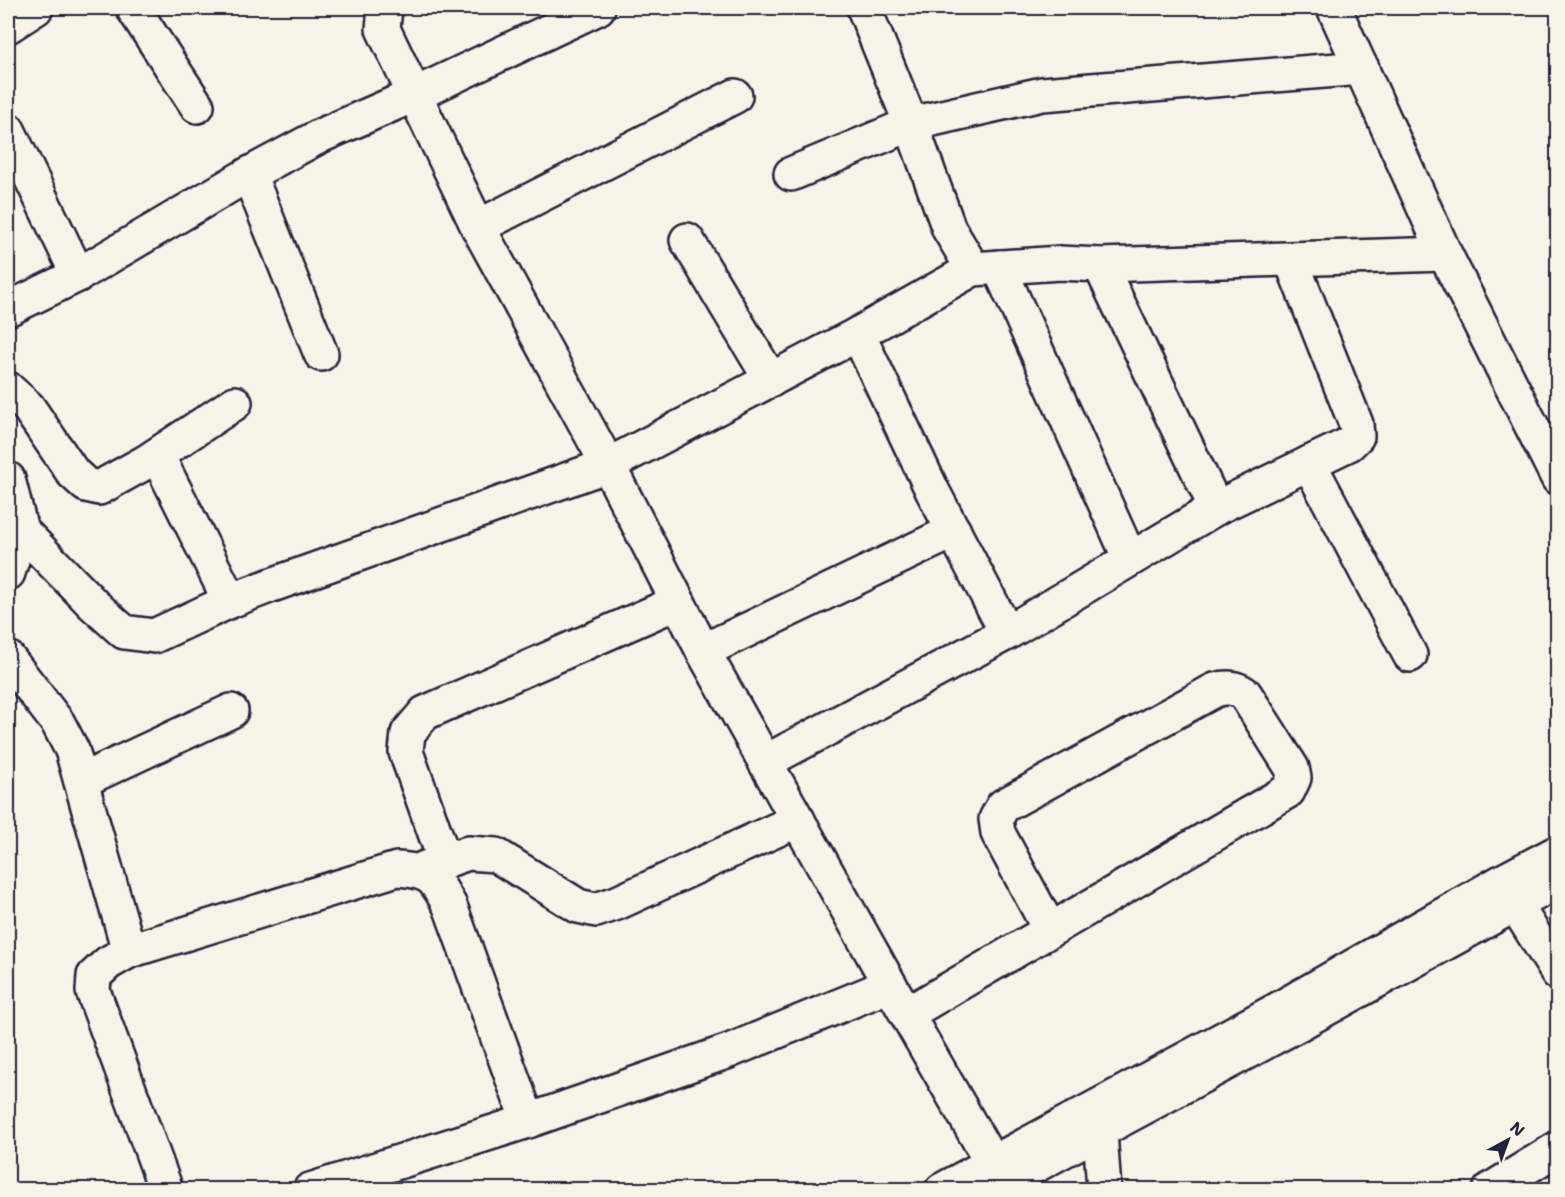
<svg xmlns="http://www.w3.org/2000/svg" width="1565" height="1197" font-family="'Shantell Sans',sans-serif">
	<style>
		.lines { fill: none; stroke-linecap: round; stroke-linejoin: round }
		.minor-casing { stroke: #22223b; stroke-width: 38 }
		.minor { stroke: #f7f3e8; stroke-width: 33 }
	</style>
	<rect width="100%" height="100%" fill="#f7f3e8"/>
	<filter id="ink" filterUnits="userSpaceOnUse"><feTurbulence type="fractalNoise" baseFrequency=".0167" numOctaves="2"/><feDisplacementMap in="SourceGraphic" scale="12" xChannelSelector="R" yChannelSelector="G"/><feConvolveMatrix kernelMatrix="1 2 1 2 8 2 1 2 1" color-interpolation-filters="sRGB"/></filter>
	<g filter="url(#ink)">
		<g class="lines">
			<!-- minor casing -->
			<g class="minor-casing">
				<g id="minor">
					<polyline points="133,8 197,106"/>
					<polyline points="385,8 383,29 478,227 608,465 703,651 890,985 1003,1182"/>
					<polyline points="864,8 911,124 949,229 973,269"/>
					<polyline points="1334,8 1445,254 1558,478"/>
					<polyline points="8,26 36,8"/>
					<polyline points="8,130 78,275"/>
					<polyline points="249,174 321,354"/>
					<polyline points="791,174 911,124 1042,94 1362,68"/>
					<polyline points="478,227 735,96"/>
					<polyline points="687,240 771,380"/>
					<polyline points="1100,265 1216,508"/>
					<polyline points="999,267 1130,559"/>
					<polyline points="8,309 78,275 249,174 320,136 414,95 598,8"/>
					<polyline points="858,334 933,492 1007,633"/>
					<polyline points="8,389 28,407 73,473 86,485 99,488 146,462 235,403"/>
					<polyline points="157,455 230,601"/>
					<polyline points="1309,463 1410,655"/>
					<polyline points="8,479 21,530 94,605 124,632 154,636 230,601 269,586 608,465 858,334 973,269 1060,263 1100,265 1445,254"/>
					<polyline points="8,573 21,530"/>
					<polyline points="703,651 954,531"/>
					<polyline points="8,658 58,723 72,750 129,951"/>
					<polyline points="765,762 1007,633 1216,508 1349,444 1357,436 1356,424 1291,260"/>
					<polyline points="81,781 231,711"/>
					<polyline points="445,861 406,752 408,733 425,713 678,602"/>
					<polyline points="425,868 468,853 496,855 578,906 596,910 617,903 798,820"/>
					<polyline points="1505,888 1558,973"/>
					<path d="M907,1014L1288,791L1294,778L1292,768L1245,694C1235,687 1227,687 1215,690L1003,806L996,819L998,833L1050,930"/>
					<polyline points="1100,1132 1104,1190"/>
					<path d="M166,1190L93,991L94,976L108,963L129,951L397,869C431,871 434,877 450,906L528,1121"/>
					<polyline points="310,1190 528,1121 729,1051 890,985"/>
					<polyline points="942,1190 1273,1012 1501,882 1558,852"/>
					<polyline points="990,1190 1284,1032 1558,881"/>
					<polyline points="1490,1190 1558,1148"/>
				</g>
			</g>
			<!-- minor -->
			<use href="#minor" class="minor"/>
		</g>
	</g>
	<!-- margin -->
	<rect width="1565" height="1197" fill="none" stroke="#f7f3e8" stroke-width="30"/>
	<rect x="15" y="15" width="1535" height="1167" fill="none" stroke="#22223b" stroke-width="2" filter="url(#ink)"/>
	<!-- north arrow -->
	<g transform="translate(1508 1140) rotate(41)" stroke="#f7f3e8" stroke-width="4.5" paint-order="stroke">
	<path d="M0-4.5L10 22L0 15L-10 22Z" fill="#22223b"/>
	<text y="-9" font-size="16" font-weight="bold" text-anchor="middle" fill="#22223b">N</text>
	</g>
</svg>
